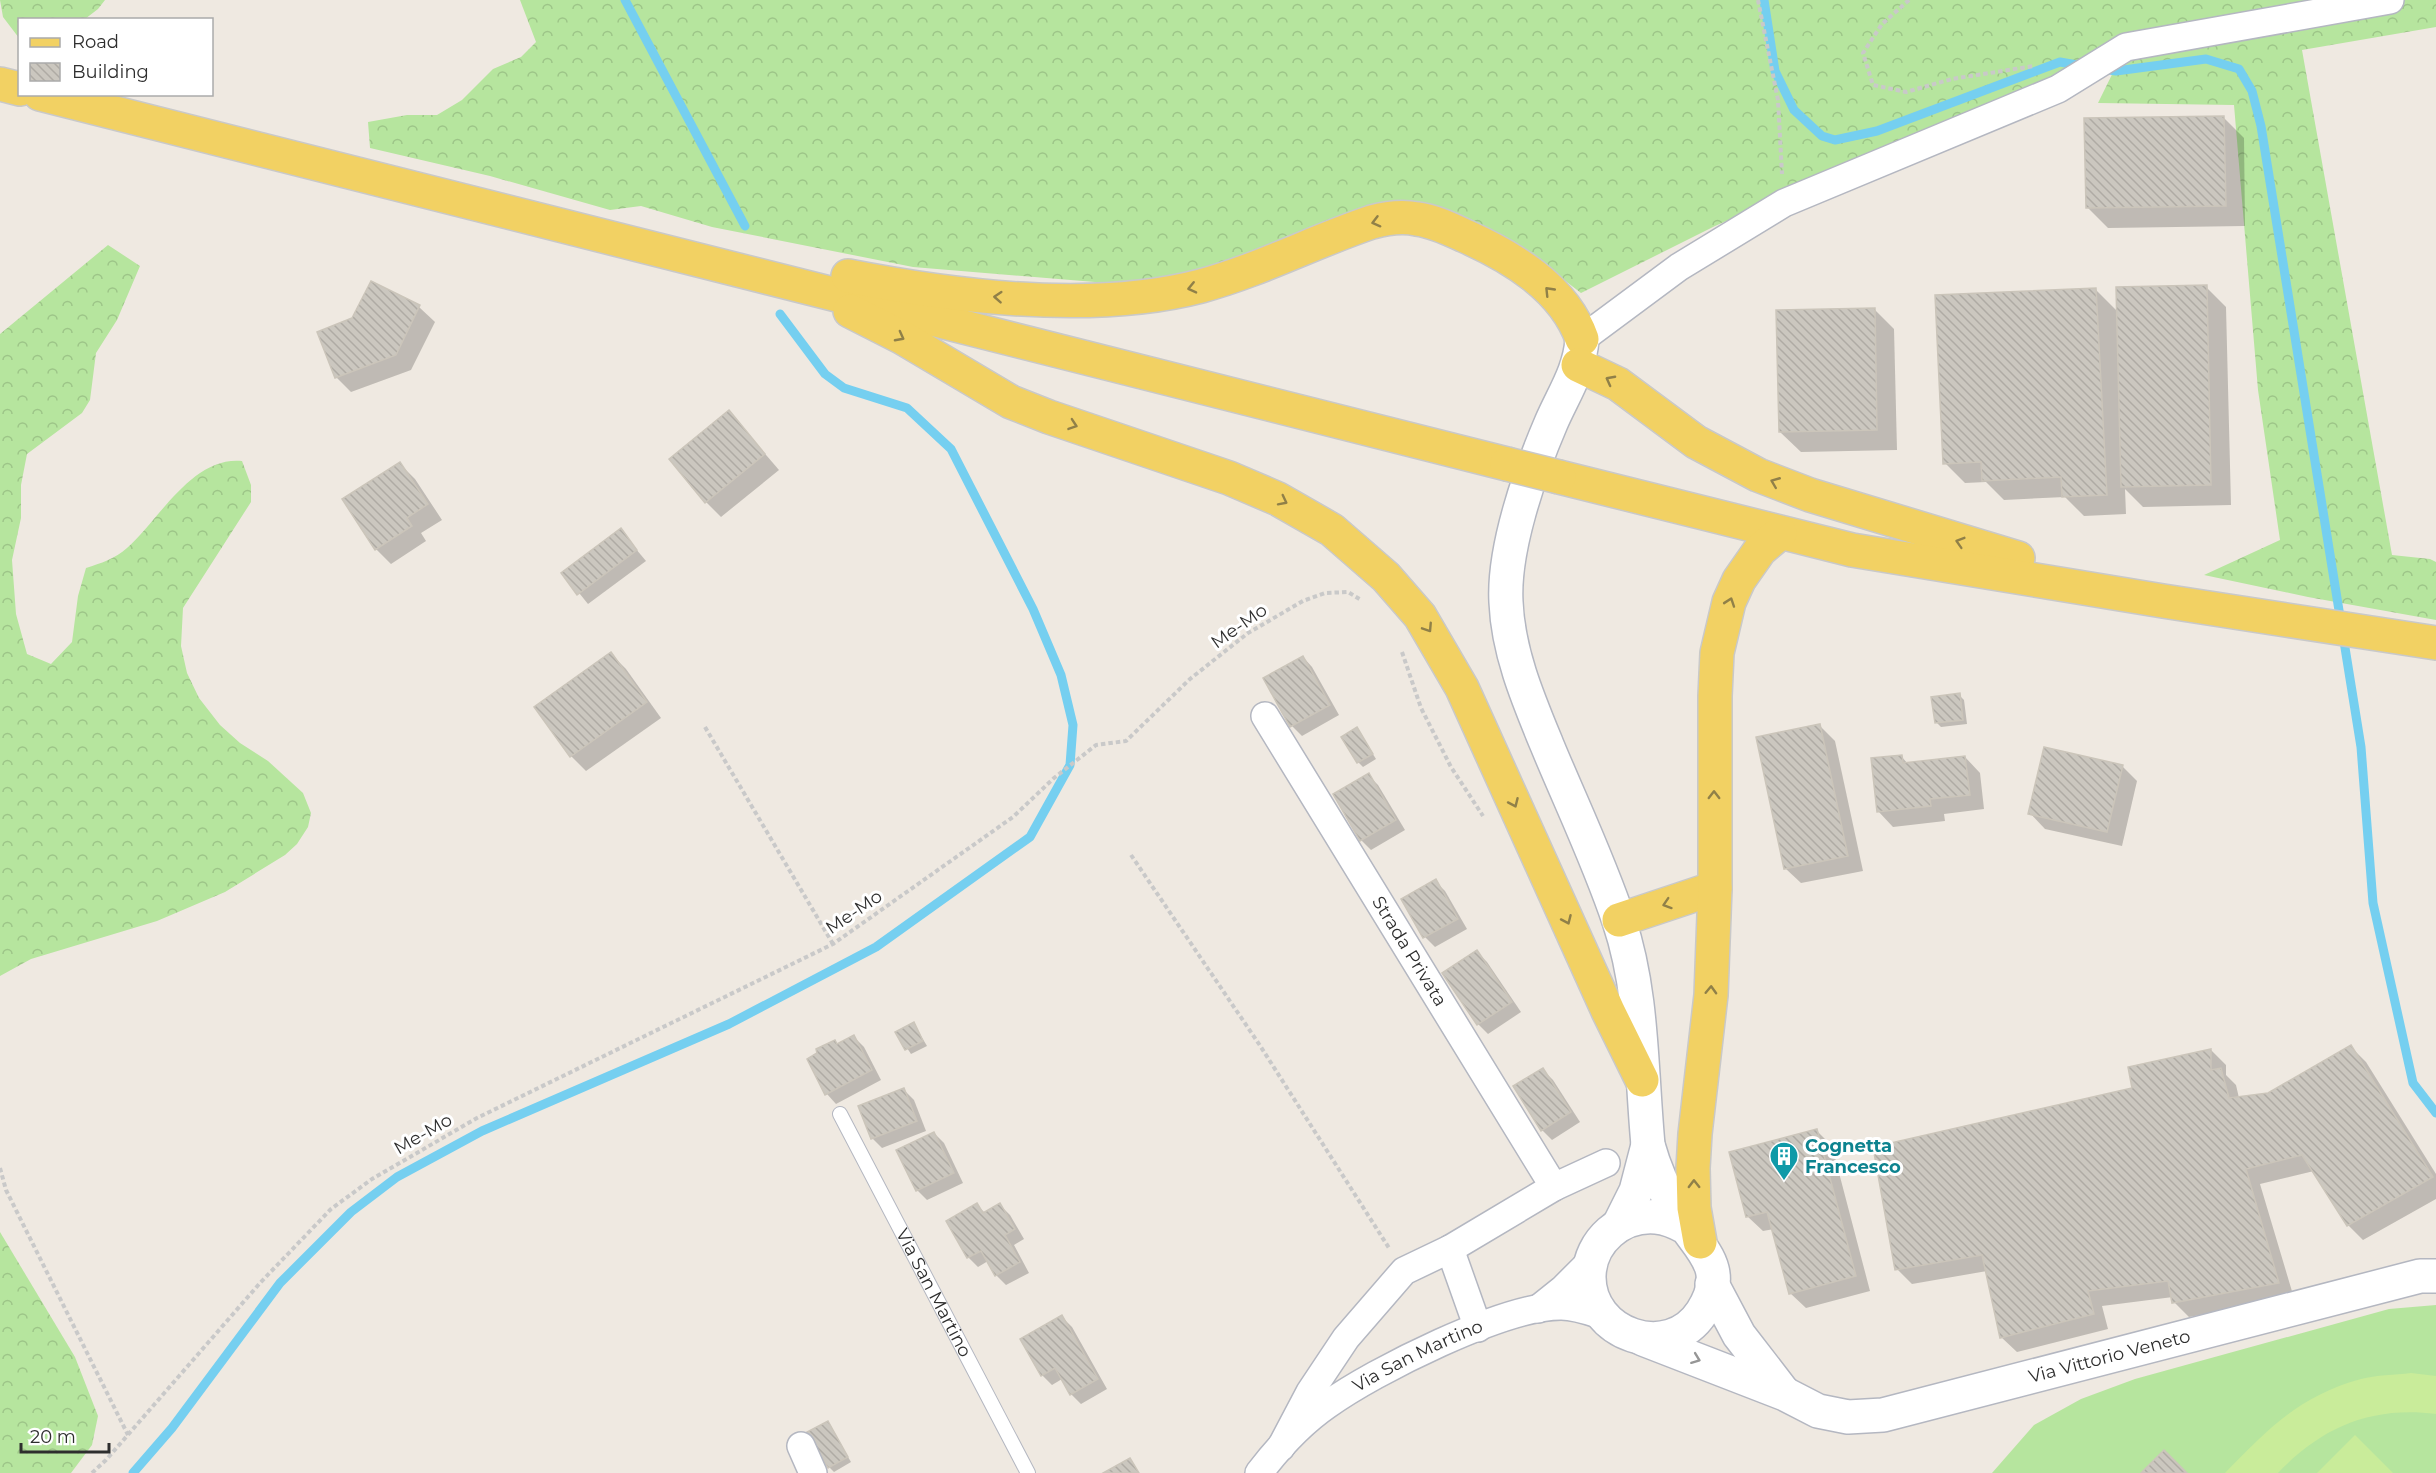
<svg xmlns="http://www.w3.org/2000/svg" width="2436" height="1473" font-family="Montserrat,sans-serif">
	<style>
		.grass { fill: #b6e59e }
		.forest { fill: url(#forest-crowns) }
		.pitch { fill: #c9ec9a }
		.shadow { fill: #0003 }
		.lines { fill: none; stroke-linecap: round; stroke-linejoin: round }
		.stream { stroke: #75cff0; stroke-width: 9 }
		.building { fill: url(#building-back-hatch); stroke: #cbc5ba; stroke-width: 1.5 }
		.service-casing { stroke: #b4b7c1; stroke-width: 16 }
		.minor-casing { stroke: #b4b7c1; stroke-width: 30 }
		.tertiary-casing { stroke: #b4b7c1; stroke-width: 36 }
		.primary-casing { stroke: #c9c9c9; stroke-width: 36 }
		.path { stroke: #c9c9c9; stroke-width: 4; stroke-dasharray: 4.5 3; stroke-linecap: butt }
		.service { stroke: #fff; stroke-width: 14 }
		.minor { stroke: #fff; stroke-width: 27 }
		.tertiary { stroke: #fff; stroke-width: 33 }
		.primary { stroke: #f2d163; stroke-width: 33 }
		.primary-bridge-casing { stroke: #c9c9c9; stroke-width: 36; stroke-linecap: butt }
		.primary-bridge { stroke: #f2d163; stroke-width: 33 }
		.oneway { stroke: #908048 }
		.oneway2 { stroke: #969696 }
		.labels { text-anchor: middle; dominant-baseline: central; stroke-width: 6; stroke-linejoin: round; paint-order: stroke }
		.street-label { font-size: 18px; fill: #2e2e2e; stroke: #fff }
		.culture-label { font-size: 18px; font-weight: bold; fill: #0d838f; stroke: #fff; text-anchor: start }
	</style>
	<defs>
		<pattern id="forest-crowns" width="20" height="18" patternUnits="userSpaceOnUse" patternTransform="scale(1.5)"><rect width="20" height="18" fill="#b6e59e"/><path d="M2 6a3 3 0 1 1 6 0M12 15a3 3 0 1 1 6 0" fill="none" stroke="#9dc588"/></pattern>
		<pattern id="building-back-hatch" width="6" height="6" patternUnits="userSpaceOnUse" patternTransform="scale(1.5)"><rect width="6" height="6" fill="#cbc7bf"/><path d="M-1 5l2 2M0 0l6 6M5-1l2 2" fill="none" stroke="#afaba4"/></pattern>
	</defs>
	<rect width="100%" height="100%" fill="#efe9e1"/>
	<!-- grass -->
	<polygon class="grass" points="2436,1305 2436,1473 1992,1473 2034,1425 2081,1399 2135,1379 2389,1309"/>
	<!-- forest -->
	<g class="forest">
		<polygon points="0,0 105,0 98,9 85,19 20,20 19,38 3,17"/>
		<polygon points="520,0 2436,0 2436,27 2302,50 2392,555 2430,559 2436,562 2436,620 2308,597 2204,575 2280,540 2258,390 2234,105 2098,103 2125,48 1715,226 1581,293 1515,242 1468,218 1438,211 1175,282 1107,283 913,267 712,227 641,206 610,210 490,176 370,148 368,122 407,115 437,115 462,100 493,69 521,57 536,42"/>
		<path d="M108,245L140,266L117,320L96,353L90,400L82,413L27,454L21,485V518L12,560L16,614L27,654L51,664L72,642L78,596L86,568C101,563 115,559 127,548C159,520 192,456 242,461L251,485V502L183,608L181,646L187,673L199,698L220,725L240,743L268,761L303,793L311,813L308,827L297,844L285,855L225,892L157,921L31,959L0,976V334Z"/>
		<polygon points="0,1232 75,1357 98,1416 92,1445 71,1473 0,1473"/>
	</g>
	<!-- pitch -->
	<g class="pitch">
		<path d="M2411,1373L2436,1376V1414C2371,1406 2322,1427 2278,1473H2225C2268,1429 2299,1396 2361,1379C2376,1375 2395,1375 2411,1373Z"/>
		<polygon points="2355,1435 2393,1473 2317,1473"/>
	</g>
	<!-- shadow -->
	<g class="shadow">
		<polygon points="2223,117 2244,138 2245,226 2108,228 2088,208"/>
		<polygon points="371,283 419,307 435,322 411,370 351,392 336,377 354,319"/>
		<polygon points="2206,287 2226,307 2231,505 2143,507 2125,489 2126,514 2084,516 2065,497 2004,500 1986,482 1965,483 1945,463 2095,289 2118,312"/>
		<polygon points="1874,309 1894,329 1897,450 1801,452 1780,432"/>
		<polygon points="729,412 779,470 721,517 706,502"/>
		<polygon points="400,464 415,479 442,520 421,533 426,541 391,564 376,549"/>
		<polygon points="620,530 646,561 588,604 563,573"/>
		<polygon points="611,654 626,669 661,718 586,771 571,756"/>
		<polygon points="1303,657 1312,667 1339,715 1302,736 1292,726"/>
		<polygon points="1959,695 1964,700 1967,724 1941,727 1937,723"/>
		<polygon points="1820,726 1835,741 1863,871 1801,883 1785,868"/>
		<polygon points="1357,729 1376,759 1363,767 1358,762"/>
		<polygon points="1901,756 1908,764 1965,757 1980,773 1984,809 1944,814 1945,821 1893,827 1878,811"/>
		<polygon points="2122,766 2137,781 2122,846 2045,829 2030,813"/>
		<polygon points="1368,775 1378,785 1405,830 1371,850 1361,840"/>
		<polygon points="1435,881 1445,891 1467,929 1435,947 1425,937 1403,899"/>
		<polygon points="1477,952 1487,962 1521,1012 1488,1034 1478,1024"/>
		<polygon points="914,1024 927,1046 911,1054 897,1033"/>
		<polygon points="854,1037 864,1047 881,1080 836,1104 827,1094 838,1045"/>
		<polygon points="2351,1047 2366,1062 2436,1174 2436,1199 2363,1240 2348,1225 2314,1171 2260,1184 2294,1298 2189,1317 2174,1302 2173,1297 2102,1306 2108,1329 2017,1352 2001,1337 1987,1271 1912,1284 1897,1269 2134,1090 2211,1050 2226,1065 2226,1075 2236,1085 2239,1098 2268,1094"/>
		<polygon points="1543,1070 1553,1080 1580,1122 1552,1140 1542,1130"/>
		<polygon points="904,1090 914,1100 926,1131 882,1148 872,1138"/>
		<polygon points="1817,1131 1832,1146 1870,1291 1806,1308 1790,1293 1774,1229 1763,1231 1747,1216"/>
		<polygon points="934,1133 944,1143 963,1183 927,1200 917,1190"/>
		<polygon points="977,1205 985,1213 1000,1205 1010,1215 1024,1239 1014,1245 1029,1273 1006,1285 996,1275 988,1261 978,1267 968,1257"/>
		<polygon points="1062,1317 1072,1327 1107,1389 1081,1404 1071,1394 1062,1379 1052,1385 1042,1375"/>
		<polygon points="828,1423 851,1462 834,1472 829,1467"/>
	</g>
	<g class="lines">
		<!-- stream -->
		<g class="stream">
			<polyline points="625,0 745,226"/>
			<polyline points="1764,0 1775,71 1794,110 1822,136 1835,140 1877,131 2060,62 2083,66"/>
			<polyline points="2103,69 2116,71 2206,59 2239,69 2252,91 2261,126 2361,747 2373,903 2413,1083 2436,1113"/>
			<polyline points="133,1473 172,1428 280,1283 351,1212 397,1177 482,1131 729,1024 876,947 1030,837 1070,765 1073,725 1061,675 1033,609 951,449 907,408 844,388 825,374 780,314"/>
		</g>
	</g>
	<!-- building -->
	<g class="building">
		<polygon points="2224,116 2226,206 2086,208 2084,118"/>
		<polygon points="371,281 420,305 396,355 335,378 317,332 352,318"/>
		<polygon points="2207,285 2211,485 2121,487 2116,287"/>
		<polygon points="2096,288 2107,495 2062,497 2061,477 1982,481 1981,462 1943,464 1935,295"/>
		<polygon points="1875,308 1877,430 1779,432 1776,310"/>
		<polygon points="729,410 765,454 705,503 669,459"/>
		<polygon points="400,462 428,504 407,518 412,526 375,550 342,499"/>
		<polygon points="621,528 637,550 577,595 561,573"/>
		<polygon points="611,652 647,702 570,757 534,707"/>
		<polygon points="1303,656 1330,705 1290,727 1263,678"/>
		<polygon points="1960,693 1963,720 1935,723 1931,697"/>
		<polygon points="1820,724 1848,856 1784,869 1756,737"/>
		<polygon points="1357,727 1373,754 1357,763 1341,737"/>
		<polygon points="2044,747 2123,765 2107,832 2028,814"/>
		<polygon points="1902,755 1903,763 1965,756 1970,795 1930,799 1931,806 1877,812 1871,758"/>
		<polygon points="1369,773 1396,820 1360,841 1333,794"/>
		<polygon points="1436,879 1458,919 1423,938 1401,899"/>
		<polygon points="1477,950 1512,1002 1477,1025 1442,973"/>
		<polygon points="914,1022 923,1041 905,1050 895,1032"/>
		<polygon points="854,1035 872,1070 825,1095 807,1059 817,1053 816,1049 835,1040 837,1044"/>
		<polygon points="2351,1045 2433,1177 2347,1226 2302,1155 2246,1169 2279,1283 2172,1303 2168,1281 2088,1291 2094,1314 2000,1338 1982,1255 1895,1270 1873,1147 2132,1088 2128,1067 2211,1049 2211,1070 2221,1068 2229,1098 2268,1093"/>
		<polygon points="1543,1068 1571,1112 1541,1131 1513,1086"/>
		<polygon points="904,1088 917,1121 871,1139 858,1106"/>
		<polygon points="1817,1129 1856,1276 1789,1294 1767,1212 1746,1217 1729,1152"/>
		<polygon points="934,1132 954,1173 916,1191 896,1150"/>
		<polygon points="977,1203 983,1213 1000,1203 1015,1229 1005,1235 1020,1262 995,1276 981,1251 967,1258 946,1221"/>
		<polygon points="1062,1315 1098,1379 1070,1395 1055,1368 1041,1376 1020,1339"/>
		<polygon points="828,1421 848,1457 828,1468 807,1432"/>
		<polygon points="2164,1450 2187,1473 2141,1473"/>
		<polygon points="1130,1458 1139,1473 1103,1473"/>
	</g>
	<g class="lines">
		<!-- service casing -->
		<g class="service-casing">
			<g id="service">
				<path id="s1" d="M840,1114L1028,1473"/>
			</g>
		</g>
		<!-- minor casing -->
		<g class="minor-casing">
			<g id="minor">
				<polyline points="1582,339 1679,267 1784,203 2058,89 2126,47 2390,0"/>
				<path id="s2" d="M1265,716L1554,1187"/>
				<polyline points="1450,1249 1478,1328"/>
				<polyline points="1538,1309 1563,1289 1592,1260"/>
				<polyline points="801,1446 813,1473"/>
				<polyline points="1281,1447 1310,1392 1346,1338 1404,1271 1450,1249 1554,1187 1606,1163"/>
				<path id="s3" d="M1259,1473C1278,1448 1301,1423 1327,1405C1374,1371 1504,1306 1561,1306C1575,1306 1589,1311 1601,1315"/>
			</g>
		</g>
		<!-- tertiary casing -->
		<g class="tertiary-casing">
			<g id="tertiary">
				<path d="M1582,339C1580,371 1563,395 1551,423C1530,472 1503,549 1506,602C1508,652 1528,699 1547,745C1571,803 1599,861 1619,921C1643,992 1641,1070 1648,1145C1655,1171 1665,1192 1678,1215C1698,1249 1731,1267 1702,1312C1669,1363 1588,1335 1589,1276C1590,1241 1621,1214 1656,1217C1667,1218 1676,1222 1685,1227"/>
				<polyline points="1619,1225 1636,1191 1648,1145"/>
				<polyline points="1712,1284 1739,1335 1783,1392"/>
				<path id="s4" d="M1643,1339L1785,1394L1818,1411L1848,1417L1883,1415L2420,1276H2436"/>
			</g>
		</g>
		<!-- primary casing -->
		<g class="primary-casing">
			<g id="primary">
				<polyline points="0,84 20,89"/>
				<polyline points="40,94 1507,464"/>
				<path d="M848,276C956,297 1094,314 1201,286C1260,270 1315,241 1372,222C1387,218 1402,216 1417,219C1434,221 1450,229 1465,236C1512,257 1564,288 1582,339"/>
				<polyline points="850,311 903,338 1011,402 1049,417 1229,478 1278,499 1332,530 1386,577 1420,616 1462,688 1608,1011 1642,1080"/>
				<polyline points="1578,365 1618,384 1696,442 1758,475 1810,495 2018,558"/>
				<polyline points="1559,477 1852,550 2163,601 2436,643"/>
				<polyline points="1619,920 1715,888"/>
				<polyline points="1700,1242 1694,1208 1693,1168 1695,1134 1711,995 1715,888 1715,696 1717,653 1729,602 1739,580 1760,550 1780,533"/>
			</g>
		</g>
		<!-- path -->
		<g class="path">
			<polyline points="1758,0 1778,100 1782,174"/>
			<polyline points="1909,0 1882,24 1863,53 1873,85 1906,92 1952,79 2034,66"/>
			<polyline points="1402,652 1421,708 1451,767 1483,816"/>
			<polyline points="705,727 833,944"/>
			<polyline points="1131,855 1259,1044 1389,1248"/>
			<polyline points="0,1168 6,1190 128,1435"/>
			<polyline points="92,1473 106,1460 260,1283 331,1209 372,1179 477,1118 833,944 1013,817 1054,778 1096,745 1126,741 1190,679 1248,633 1303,601 1325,593 1348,592 1361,600"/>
		</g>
		<!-- service -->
		<use href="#service" class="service"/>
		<!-- minor -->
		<use href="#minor" class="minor"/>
		<!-- tertiary -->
		<use href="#tertiary" class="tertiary"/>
		<!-- primary -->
		<use href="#primary" class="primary"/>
		<!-- primary-bridge casing -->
		<g class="primary-bridge-casing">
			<polyline id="primary-bridge" points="1507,464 1559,477"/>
		</g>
		<!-- primary-bridge -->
		<use href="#primary-bridge" class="primary-bridge"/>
	</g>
	<!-- one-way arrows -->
	<defs><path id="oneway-chevron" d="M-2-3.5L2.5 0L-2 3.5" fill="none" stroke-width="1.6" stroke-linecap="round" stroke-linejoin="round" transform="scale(1.5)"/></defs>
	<g class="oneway">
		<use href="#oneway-chevron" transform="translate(1376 222) rotate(165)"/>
		<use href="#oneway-chevron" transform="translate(1192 288) rotate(167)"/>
		<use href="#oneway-chevron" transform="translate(1549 291) rotate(-134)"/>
		<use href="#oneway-chevron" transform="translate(998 297) rotate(-176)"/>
		<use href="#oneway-chevron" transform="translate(900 337) rotate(28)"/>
		<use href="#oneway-chevron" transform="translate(1610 380) rotate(-152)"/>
		<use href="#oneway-chevron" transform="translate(1073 425) rotate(19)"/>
		<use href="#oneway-chevron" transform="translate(1775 482) rotate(-158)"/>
		<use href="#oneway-chevron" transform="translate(1283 501) rotate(27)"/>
		<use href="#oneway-chevron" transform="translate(1960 542) rotate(-163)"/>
		<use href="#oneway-chevron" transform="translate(1730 602) rotate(-71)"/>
		<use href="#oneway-chevron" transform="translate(1428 628) rotate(57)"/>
		<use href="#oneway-chevron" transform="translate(1714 795) rotate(-90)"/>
		<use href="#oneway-chevron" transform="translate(1514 803) rotate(66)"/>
		<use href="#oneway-chevron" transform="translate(1667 904) rotate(162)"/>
		<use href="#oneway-chevron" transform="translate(1567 920) rotate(66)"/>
		<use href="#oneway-chevron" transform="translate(1711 990) rotate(-88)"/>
		<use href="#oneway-chevron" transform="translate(1694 1184) rotate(-91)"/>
	</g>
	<use class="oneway2" href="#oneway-chevron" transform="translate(1696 1359) rotate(21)"/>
	<!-- icons -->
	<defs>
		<g id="building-pin" transform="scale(1.5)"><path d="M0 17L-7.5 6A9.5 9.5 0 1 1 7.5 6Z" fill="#0f9aa8" stroke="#fff"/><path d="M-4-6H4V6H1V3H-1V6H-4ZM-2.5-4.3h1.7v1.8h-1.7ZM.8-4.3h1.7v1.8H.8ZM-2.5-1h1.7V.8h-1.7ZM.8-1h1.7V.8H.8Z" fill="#fff"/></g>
	</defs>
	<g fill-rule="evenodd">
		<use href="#building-pin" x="1784" y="1156"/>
	</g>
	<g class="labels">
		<!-- street labels -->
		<g class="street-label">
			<text transform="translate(1239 626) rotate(-35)">Me-Mo</text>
			<text transform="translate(854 912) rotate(-34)">Me-Mo</text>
			<text stroke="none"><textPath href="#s2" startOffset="276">Strada Privata</textPath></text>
			<text transform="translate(423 1134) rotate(-30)">Me-Mo</text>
			<text stroke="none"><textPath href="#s1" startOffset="202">Via San Martino</textPath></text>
			<text stroke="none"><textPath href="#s4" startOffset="489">Via Vittorio Veneto</textPath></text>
			<text stroke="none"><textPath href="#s3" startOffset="200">Via San Martino</textPath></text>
		</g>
		<!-- culture labels -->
		<g class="culture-label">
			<text x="1805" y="1146">Cognetta<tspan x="1805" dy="21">Francesco</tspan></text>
		</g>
	</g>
	<!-- legend -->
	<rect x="18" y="18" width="195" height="78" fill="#ffffff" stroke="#ababab" stroke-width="1.5"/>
	<rect x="30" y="38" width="30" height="9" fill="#f2d163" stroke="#ababab" stroke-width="1.5"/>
	<text x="72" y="48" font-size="18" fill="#2e2e2e">Road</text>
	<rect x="30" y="63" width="30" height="18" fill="url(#building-back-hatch)" stroke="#ababab" stroke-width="1.5"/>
	<text x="72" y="78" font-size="18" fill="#2e2e2e">Building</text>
	<!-- scale -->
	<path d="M21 1443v9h88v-9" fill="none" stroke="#2e2e2e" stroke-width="3"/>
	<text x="30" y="1443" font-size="18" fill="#2e2e2e" stroke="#ffffff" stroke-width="4.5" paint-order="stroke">20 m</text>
</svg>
